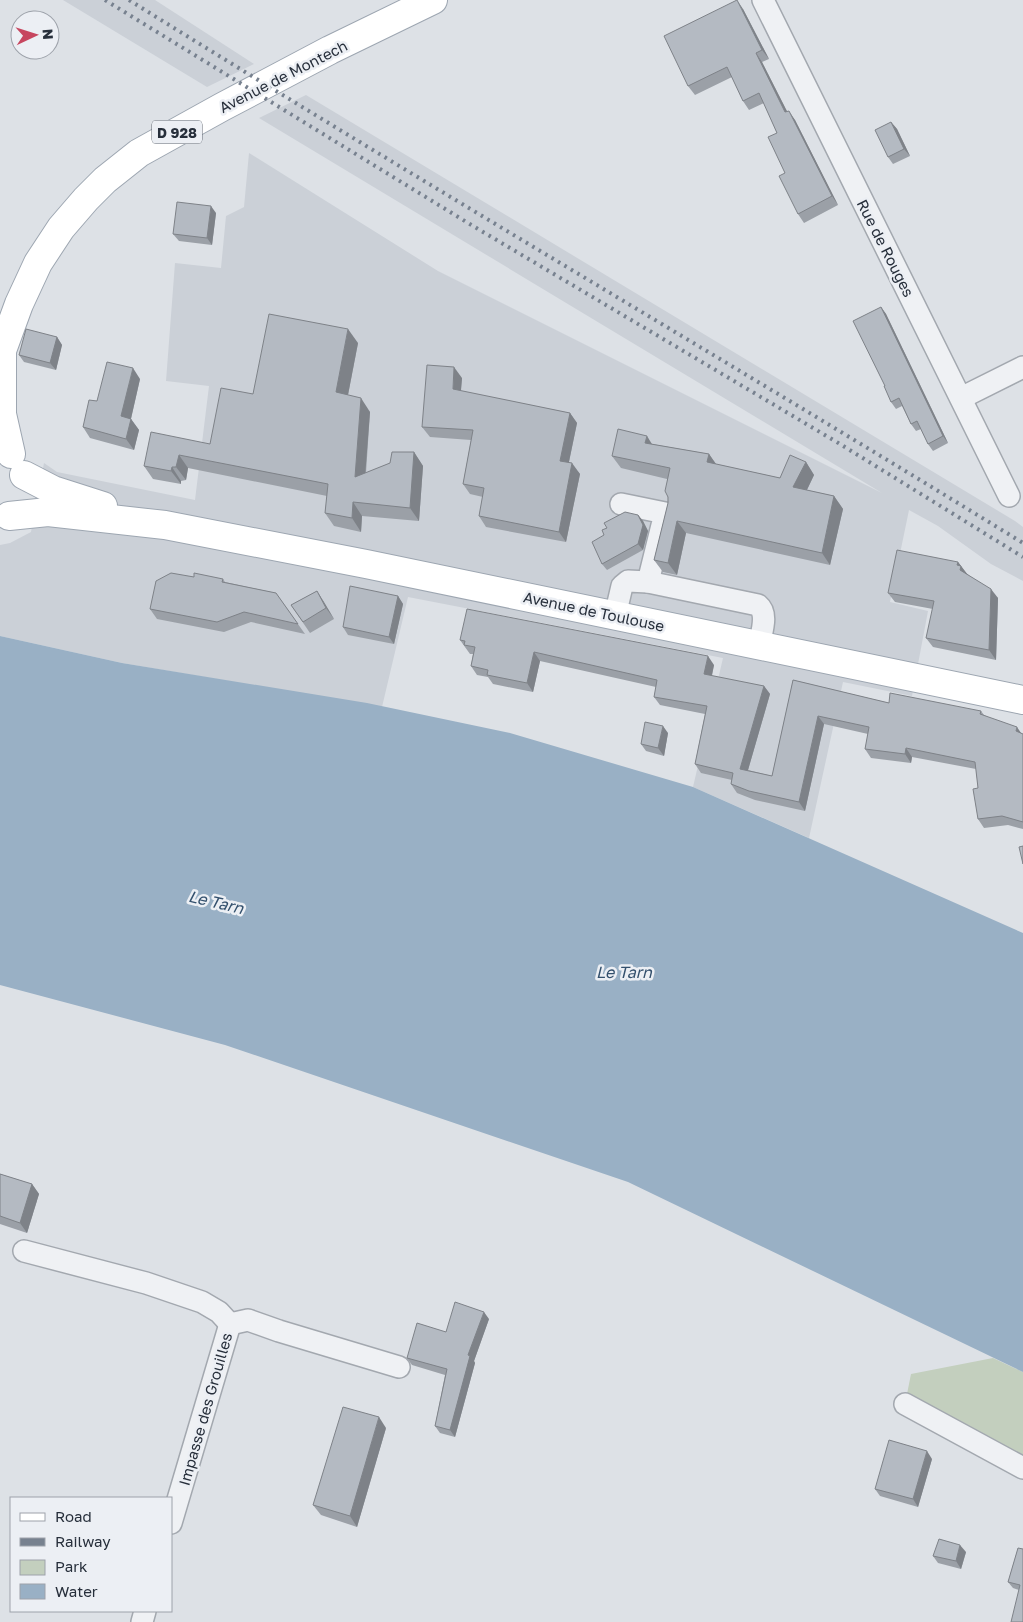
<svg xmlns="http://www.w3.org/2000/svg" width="1023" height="1622" font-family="'Golos Text',sans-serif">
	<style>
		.built { fill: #cbd0d7 }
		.green { fill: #c3cfbe }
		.water { fill: #99b0c5 }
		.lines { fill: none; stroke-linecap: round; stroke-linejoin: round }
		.minor-casing { stroke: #a3a8af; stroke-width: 24 }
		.major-casing { stroke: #9da6b1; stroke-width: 30 }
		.minor { stroke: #eff1f4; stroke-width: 21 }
		.major { stroke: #fff; stroke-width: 28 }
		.rail { stroke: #77818f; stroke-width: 4; stroke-dasharray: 2.5 5; stroke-linecap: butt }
		.wall { fill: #9ba0a7 }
		.shaded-wall { fill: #7e8288 }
		.building { fill: #b4bac2; stroke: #7e8288 }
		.labels { text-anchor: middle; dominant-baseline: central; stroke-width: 5; stroke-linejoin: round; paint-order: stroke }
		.shield { fill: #eceff4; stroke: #626972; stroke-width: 1 }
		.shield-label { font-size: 14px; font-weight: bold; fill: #272f3b }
		.street-label { font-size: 15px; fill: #272f3b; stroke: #eceff4 }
		.water-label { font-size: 16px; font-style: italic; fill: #33506d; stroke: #eceff4 }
	</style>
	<rect width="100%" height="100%" fill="#dde1e6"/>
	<!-- built -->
	<g class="built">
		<polygon points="63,0 155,0 254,64 207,87"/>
		<polygon points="306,95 1015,521 1023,527 1023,581 991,564 938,526 909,510 890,602 928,611 912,696 843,682 809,838 693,787 723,658 408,597 382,707 122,663 0,636 0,545 10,543 31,532 44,463 57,472 195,500 209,386 166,381 175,263 221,268 226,216 244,207 249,153 438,271 882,493 259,118"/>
	</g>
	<!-- green -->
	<polygon class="green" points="993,1358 1023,1372 1023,1468 905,1404 911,1374"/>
	<!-- water -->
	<polygon class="water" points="0,636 122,663 367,703 510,733 693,787 1023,933 1023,1372 628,1182 225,1045 0,985"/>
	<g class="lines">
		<!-- minor casing -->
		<g class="minor-casing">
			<g id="minor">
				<polyline points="763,0 1009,496"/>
				<polyline points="961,398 1023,367"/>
				<polyline points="621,504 665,513 648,582"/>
				<path d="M615,616L622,586L628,581L648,582L758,605C769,614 761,633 759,646"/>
				<polyline points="24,1251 146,1283 202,1302 219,1312 230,1324"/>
				<polyline points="230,1324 248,1320 279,1331 399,1367"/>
				<polyline points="905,1404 1023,1468"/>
				<polyline points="171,1523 230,1324"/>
				<polyline points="142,1622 145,1611"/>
			</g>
		</g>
		<!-- major casing -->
		<g class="major-casing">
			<g id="major">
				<polyline points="2,351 2,414 11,454"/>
				<polyline points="0,356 19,304 38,263 61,228 86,199 105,180 139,153 222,107 330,50 433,0"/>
				<polyline points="24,475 53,490 103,506"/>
				<polyline points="9,516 48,512 165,525 366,564 1023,700"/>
			</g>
		</g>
		<!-- minor -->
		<use href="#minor" class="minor"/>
		<!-- major -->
		<use href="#major" class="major"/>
		<!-- rail -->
		<g class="rail">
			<polyline points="105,0 468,223 840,444 1023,557"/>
			<path d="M129,0C425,185 726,360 1023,543"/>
		</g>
	</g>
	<!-- wall -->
	<g class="wall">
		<polygon points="743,9 769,59 762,62 787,112 795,120 838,205 804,223 798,214 785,173 777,133 764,103 749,110 743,101 732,77 695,95 688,86"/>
		<polygon points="891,122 897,129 910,156 893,164 888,157"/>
		<polygon points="216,213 212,245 179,241 173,234"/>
		<polygon points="881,307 886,314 948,443 933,451 928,444 921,429 916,431 911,424 902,406 896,409 891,402 885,386"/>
		<polygon points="57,337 62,345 56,370 24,362 19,355"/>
		<polygon points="358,343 348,395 370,412 366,473 390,463 414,452 423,466 419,521 362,516 361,532 334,526 325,513 327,496 188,468 186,480 181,481 181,484 153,479 144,466 210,444 253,394"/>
		<polygon points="462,378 461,391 570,413 577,423 569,462 580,474 566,542 486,527 479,516 483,497 470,494 463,484 471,440 430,437 422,427"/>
		<polygon points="140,379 131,419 139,430 134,450 90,438 83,427 97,401"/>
		<polygon points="652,444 709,454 716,464 780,478 806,462 814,475 807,490 834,496 843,509 830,565 686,533 677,575 663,572 654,560 668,503 667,479 621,468 612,456"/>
		<polygon points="638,515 643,521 648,531 643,550 607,570 602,564"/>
		<polygon points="958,562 966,573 998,598 996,660 933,647 926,638 933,609 895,602 888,593"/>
		<polygon points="194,577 223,579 225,582 276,593 305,634 251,622 224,632 157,619 150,609"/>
		<polygon points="317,591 334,619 310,633 291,605"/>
		<polygon points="398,596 403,604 394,644 348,635 343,627"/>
		<polygon points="460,640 714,665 712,676 764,686 770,694 748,770 772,776 793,680 889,703 981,711 984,715 1023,734 1023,829 1008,825 984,828 978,819 978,788 976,769 912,757 911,763 871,758 865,749 868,734 824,724 805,811 755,800 737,793 731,784 732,780 701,773 695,764 705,714 660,705 654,697 656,687 540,661 533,692 493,684 488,677 477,675 471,666 473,654 470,654"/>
		<polygon points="668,733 664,756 646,751 641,744"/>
		<polygon points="0,1174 32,1184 39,1194 27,1233 0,1224"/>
		<polygon points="489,1319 474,1361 475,1363 455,1437 440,1433 435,1426 445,1375 412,1365 407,1358 446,1332"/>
		<polygon points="386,1428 357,1527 321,1515 313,1505"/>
		<polygon points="932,1459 918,1507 880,1496 875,1489"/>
		<polygon points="1018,1548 1023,1622 1019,1590 1013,1588 1008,1582"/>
		<polygon points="966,1552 961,1569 938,1563 933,1556"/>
	</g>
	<!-- shaded-wall -->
	<g class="shaded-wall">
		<polygon points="737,0 743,9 769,59 762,50"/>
		<polygon points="756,53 762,62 792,121 785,112"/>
		<polygon points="789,111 795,120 838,205 832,196"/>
		<polygon points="891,122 897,129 910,156 904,149"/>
		<polygon points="211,206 216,213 212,245 207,238"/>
		<polygon points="881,307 886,314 948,443 943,436"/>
		<polygon points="348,329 358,343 346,405 336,392"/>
		<polygon points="57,337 62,345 56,370 50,363"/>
		<polygon points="454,367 462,378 460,400 453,389"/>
		<polygon points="133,368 140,379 129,427 121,416"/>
		<polygon points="361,398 370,412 364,490 355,477"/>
		<polygon points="570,413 577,423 567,471 560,461"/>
		<polygon points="131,419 139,430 134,450 126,439"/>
		<polygon points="647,436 655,449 645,443"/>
		<polygon points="414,452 423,466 419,521 410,508"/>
		<polygon points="709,454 718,467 707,462"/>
		<polygon points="179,455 188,468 186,480 176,467"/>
		<polygon points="806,462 814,475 802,500 793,487"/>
		<polygon points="572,463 580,474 566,542 559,532"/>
		<polygon points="172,467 181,481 181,484 171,471"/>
		<polygon points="834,496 843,509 830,565 822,553"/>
		<polygon points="353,502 362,516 361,532 352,518"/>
		<polygon points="638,515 643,521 648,531 643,550 638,544"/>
		<polygon points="677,521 686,533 677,575 668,563"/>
		<polygon points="958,562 968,575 967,579 957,565"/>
		<polygon points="991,589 998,598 996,660 989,650"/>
		<polygon points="317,591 324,602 334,619 326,608"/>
		<polygon points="398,596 403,604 394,644 389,637"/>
		<polygon points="534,652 540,661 533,692 527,683"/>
		<polygon points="708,656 714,665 710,683 704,674"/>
		<polygon points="764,686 770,694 746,777 740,769"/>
		<polygon points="818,716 824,724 805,811 799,802"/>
		<polygon points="663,726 668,733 664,756 658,748"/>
		<polygon points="1017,727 1023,736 1016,731"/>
		<polygon points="906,748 912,757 911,763 905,754"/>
		<polygon points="32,1184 39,1194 27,1233 20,1223"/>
		<polygon points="484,1312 489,1319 474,1361 475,1363 455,1437 450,1430 468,1355"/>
		<polygon points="379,1417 386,1428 357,1527 350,1516"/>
		<polygon points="927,1451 932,1459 918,1507 913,1499"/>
		<polygon points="960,1545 966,1552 961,1569 956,1561"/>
	</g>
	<!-- building -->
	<g class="building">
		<polygon points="737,0 762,50 756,53 785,112 789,111 832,196 798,214 779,176 785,173 768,137 777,133 759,93 743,101 727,67 688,86 664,36"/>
		<polygon points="891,122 904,149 888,157 875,130"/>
		<polygon points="177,202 211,206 207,238 173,234"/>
		<polygon points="881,307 943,436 928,444 917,421 911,424 899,398 891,402 884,386 885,386 853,321"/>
		<polygon points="269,314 348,329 336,392 361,398 355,477 390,463 392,452 414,452 410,508 353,502 352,518 325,513 328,484 179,455 176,467 172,467 171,471 144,466 151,432 210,444 221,388 253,394"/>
		<polygon points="26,329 57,337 50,363 19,355"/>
		<polygon points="107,362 133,368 121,416 131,419 126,439 83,427 89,400 97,401"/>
		<polygon points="427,365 454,367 453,389 570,413 560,461 572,463 559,532 479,516 484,488 463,484 473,430 422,427"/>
		<polygon points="618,429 647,436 645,443 709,454 707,462 780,478 790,455 806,462 793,487 834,496 822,553 677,521 668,563 654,560 668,503 668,497 665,491 670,468 612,456"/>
		<polygon points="625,512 638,515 643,525 638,544 602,564 592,542 604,535 602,530 607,528 604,523"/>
		<polygon points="897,550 958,562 957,565 961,566 960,570 991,589 989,650 926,638 934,601 888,593"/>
		<polygon points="171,573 194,577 194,573 223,579 222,582 276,593 298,624 244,612 217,622 150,609 156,581"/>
		<polygon points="350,586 398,596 389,637 343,627"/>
		<polygon points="317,591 326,608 303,622 291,605"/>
		<polygon points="467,609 708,656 704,674 764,686 740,769 772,776 793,680 889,703 890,693 981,711 980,714 1017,727 1016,731 1023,734 1023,822 1002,816 978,819 973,789 978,788 975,762 906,748 905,754 865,749 869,727 818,716 799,802 749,791 731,784 733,773 695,764 707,706 654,697 657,680 534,652 527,683 487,675 488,670 471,666 475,647 464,645 465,641 460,640"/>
		<polygon points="645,722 663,726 658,748 641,744"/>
		<polygon points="1023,846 1023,864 1019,847"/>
		<polygon points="0,1174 32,1184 20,1223 0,1216"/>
		<polygon points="455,1302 484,1312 468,1355 470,1356 450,1430 435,1426 447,1369 407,1358 417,1323 446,1332"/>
		<polygon points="343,1407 379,1417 350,1516 313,1505"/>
		<polygon points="889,1440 927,1451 913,1499 875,1489"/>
		<polygon points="939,1539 960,1545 956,1561 933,1556"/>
		<polygon points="1018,1548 1023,1549 1023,1622 1011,1622 1020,1585 1008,1582"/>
	</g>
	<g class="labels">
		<!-- shield labels -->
		<rect class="shield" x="152" y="120.5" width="50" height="23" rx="4"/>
		<g class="shield-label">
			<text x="177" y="132">D 928</text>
		</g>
		<!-- street labels -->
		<g class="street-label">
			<text transform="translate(283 76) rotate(-27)">Avenue de Montech</text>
			<text transform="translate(886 248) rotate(63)">Rue de Rouges</text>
			<text transform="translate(594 611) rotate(12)">Avenue de Toulouse</text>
			<text transform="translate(205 1409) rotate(-74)">Impasse des Grouilles</text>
		</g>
		<!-- water labels -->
		<g class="water-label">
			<text transform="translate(216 902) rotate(13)">Le Tarn</text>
			<text x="624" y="972">Le Tarn</text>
		</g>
	</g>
	<!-- legend -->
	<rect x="10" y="1497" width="162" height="115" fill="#eceff4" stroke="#9da2aa"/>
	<rect x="20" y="1513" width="25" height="8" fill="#ffffff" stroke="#9da2aa"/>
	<text x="55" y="1522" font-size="15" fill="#272f3b">Road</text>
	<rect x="20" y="1538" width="25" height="8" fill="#77818f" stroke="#9da2aa"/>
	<text x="55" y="1547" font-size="15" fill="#272f3b">Railway</text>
	<rect x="20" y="1560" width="25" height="15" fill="#c3cfbe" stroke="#9da2aa"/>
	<text x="55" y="1572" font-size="15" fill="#272f3b">Park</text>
	<rect x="20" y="1584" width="25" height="15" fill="#99b0c5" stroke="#9da2aa"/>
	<text x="55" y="1597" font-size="15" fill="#272f3b">Water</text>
	<!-- north arrow -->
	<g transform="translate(35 35) rotate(86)"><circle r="24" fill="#eceff4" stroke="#9da2aa"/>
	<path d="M0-4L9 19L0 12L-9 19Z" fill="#c7465f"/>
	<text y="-8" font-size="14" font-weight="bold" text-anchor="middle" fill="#272f3b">N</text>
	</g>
</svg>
